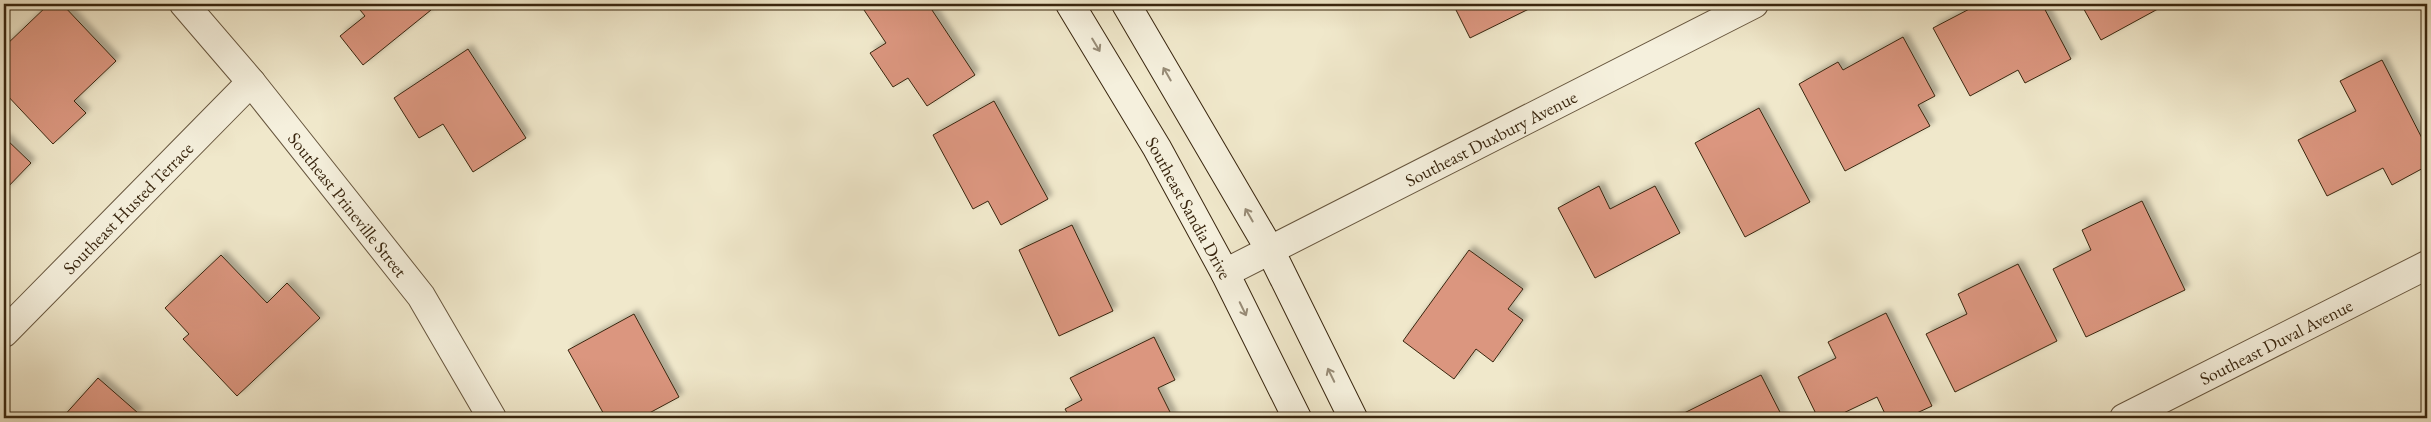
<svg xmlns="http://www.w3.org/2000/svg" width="2431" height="422" font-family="'EB Garamond',serif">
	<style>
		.building { fill: #db967f; stroke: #39260f; filter: url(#shadow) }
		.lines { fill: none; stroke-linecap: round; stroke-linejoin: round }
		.street-casing { stroke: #67563e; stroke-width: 30 }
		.secondary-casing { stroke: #39260f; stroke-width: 30 }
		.street { stroke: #f5f0dd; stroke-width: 28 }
		.secondary { stroke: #f5f0dd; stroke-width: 28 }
		.oneway { stroke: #978b76 }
		.labels { text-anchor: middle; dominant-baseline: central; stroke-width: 5; stroke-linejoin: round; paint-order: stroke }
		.street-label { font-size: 18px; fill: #39260f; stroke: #f5f0dd }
	</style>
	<defs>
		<filter id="shadow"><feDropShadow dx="4.5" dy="-4.5" stdDeviation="2.5" flood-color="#0004"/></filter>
	</defs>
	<rect width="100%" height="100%" fill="#f0e8cb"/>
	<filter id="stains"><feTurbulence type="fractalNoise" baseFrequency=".004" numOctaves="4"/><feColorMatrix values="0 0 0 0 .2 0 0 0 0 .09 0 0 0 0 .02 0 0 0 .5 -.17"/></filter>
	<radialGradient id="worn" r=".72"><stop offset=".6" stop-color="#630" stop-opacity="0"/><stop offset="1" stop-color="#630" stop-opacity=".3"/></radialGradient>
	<!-- building -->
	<g class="building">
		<polygon points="49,4 62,4 116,61 74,101 86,113 53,144 4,92 4,47"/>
		<polygon points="355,4 426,4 431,10 363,65 340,36 365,16"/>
		<polygon points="868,4 928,4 975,75 927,106 908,78 893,87 870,53 886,43 862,7"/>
		<polygon points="1453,4 1539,4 1470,38"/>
		<polygon points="1979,4 2042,4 2071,59 2025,83 2018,70 1970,96 1933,28"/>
		<polygon points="2081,4 2167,4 2101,40"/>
		<polygon points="1903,37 1935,96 1918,105 1930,126 1845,171 1799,84 1838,62 1843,70"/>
		<polygon points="468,49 526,138 473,172 443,124 419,138 394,98"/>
		<polygon points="2382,60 2427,148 2427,166 2392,185 2383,168 2327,196 2298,140 2356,111 2340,81"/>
		<polygon points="994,101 1048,199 1001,225 988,201 973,209 933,135"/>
		<polygon points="1759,108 1810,202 1745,237 1695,143"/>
		<polygon points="4,137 31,163 4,191"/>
		<polygon points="1599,186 1610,209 1655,186 1680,233 1595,278 1558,208"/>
		<polygon points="2142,201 2185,290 2086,337 2053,269 2091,250 2082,230"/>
		<polygon points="1072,225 1113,311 1059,336 1019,250"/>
		<polygon points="1469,250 1523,289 1508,309 1523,320 1493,362 1476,349 1454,379 1403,341"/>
		<polygon points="221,255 267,303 287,283 320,318 237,396 183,339 189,334 165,308"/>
		<polygon points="2018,264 2057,341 1955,392 1926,334 1967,314 1958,294"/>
		<polygon points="1886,313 1932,406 1906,418 1887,418 1877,397 1833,418 1818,418 1798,377 1836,358 1828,342"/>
		<polygon points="634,314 679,397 640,418 606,418 568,350"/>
		<polygon points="1154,337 1175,380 1158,388 1173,418 1070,418 1065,409 1082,400 1070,378"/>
		<polygon points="1761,375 1783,418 1674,418"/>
		<polygon points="98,378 138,413 133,418 62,418"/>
	</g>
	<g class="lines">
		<!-- street casing -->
		<g class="street-casing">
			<g id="street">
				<path id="s1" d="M184,4L251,82L421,296L492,418"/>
				<path id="s2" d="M1225,273L1754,4"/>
				<path id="s3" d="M4,333L251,82"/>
				<path id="s4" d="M2124,418L2427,265"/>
			</g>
		</g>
		<!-- secondary casing -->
		<g class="secondary-casing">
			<g id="secondary">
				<path id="s5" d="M1070,4L1157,148L1225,273L1297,418"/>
				<polyline points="1126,4 1270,250 1353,418"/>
			</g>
		</g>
		<!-- street -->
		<use href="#street" class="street"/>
		<!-- secondary -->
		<use href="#secondary" class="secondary"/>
	</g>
	<!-- one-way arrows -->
	<defs><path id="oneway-shaft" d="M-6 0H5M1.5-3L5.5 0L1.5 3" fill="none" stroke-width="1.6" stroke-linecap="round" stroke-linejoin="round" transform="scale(1.25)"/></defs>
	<g class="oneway">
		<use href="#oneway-shaft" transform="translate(1096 45) rotate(59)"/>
		<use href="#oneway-shaft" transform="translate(1167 74) rotate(-120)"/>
		<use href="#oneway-shaft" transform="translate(1249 215) rotate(-120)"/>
		<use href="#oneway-shaft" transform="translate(1243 309) rotate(64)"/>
		<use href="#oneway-shaft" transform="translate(1331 375) rotate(-116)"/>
	</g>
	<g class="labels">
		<!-- street labels -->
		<g class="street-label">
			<text stroke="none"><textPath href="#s2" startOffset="298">Southeast Duxbury Avenue</textPath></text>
			<text stroke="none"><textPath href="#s1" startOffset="259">Southeast Prineville Street</textPath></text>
			<text stroke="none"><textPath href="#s3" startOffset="176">Southeast Husted Terrace</textPath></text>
			<text stroke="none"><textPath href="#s5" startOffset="236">Southeast Sandia Drive</textPath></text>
			<text stroke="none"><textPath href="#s4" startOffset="170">Southeast Duval Avenue</textPath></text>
		</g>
	</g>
	<!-- margin -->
	<rect width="2431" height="422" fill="none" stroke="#f0e8cb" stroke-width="20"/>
	<rect x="5" y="5" width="2421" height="412" fill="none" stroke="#39260f" stroke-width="2.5"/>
	<rect x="10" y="10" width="2411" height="402" fill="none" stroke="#39260f"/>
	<rect width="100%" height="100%" filter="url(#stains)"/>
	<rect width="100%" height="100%" fill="url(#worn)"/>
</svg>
